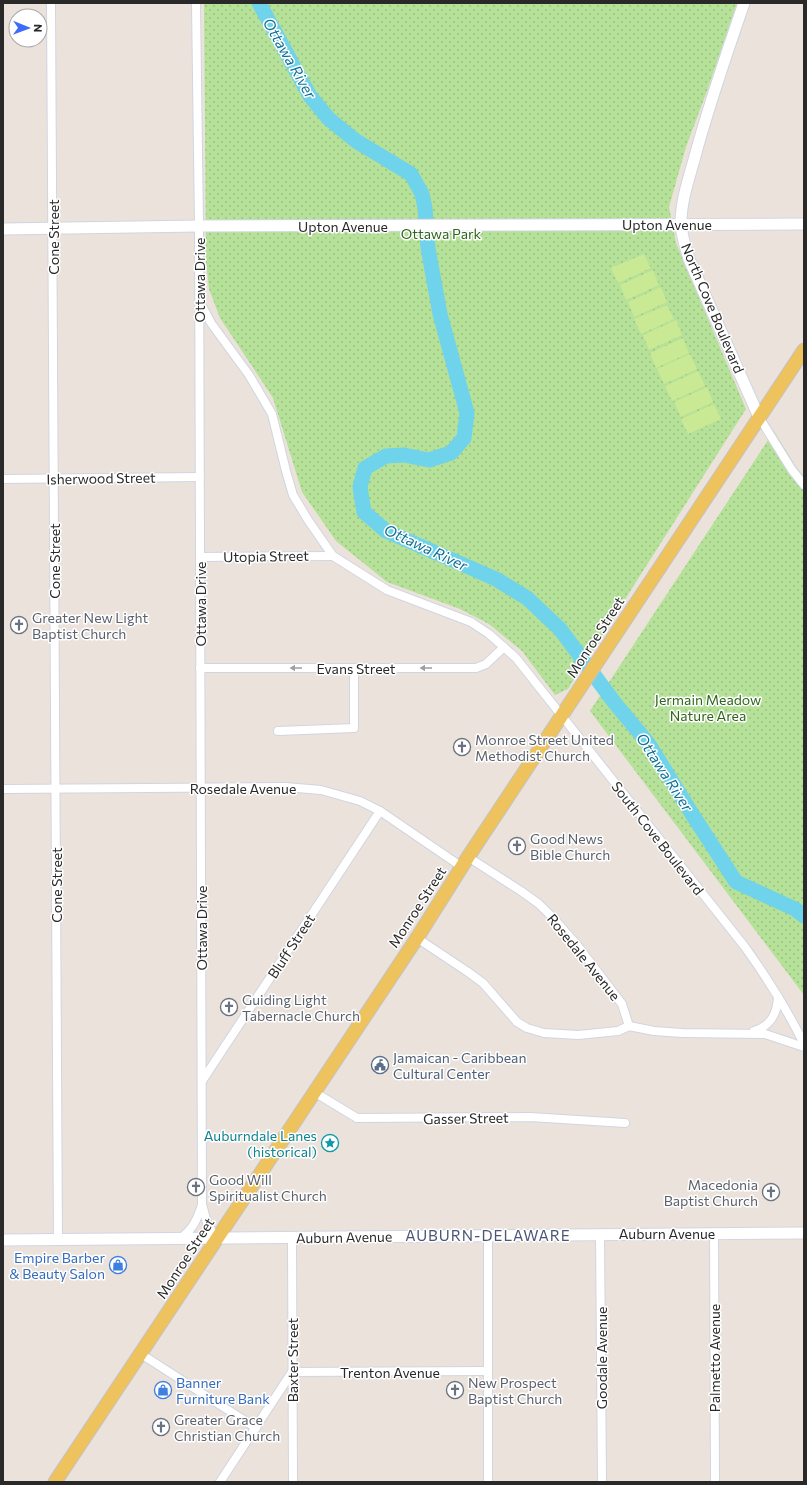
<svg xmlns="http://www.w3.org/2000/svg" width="807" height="1485" font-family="Commissioner,sans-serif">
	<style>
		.park { fill: url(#park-dots) }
		.pitch { fill: #cae994 }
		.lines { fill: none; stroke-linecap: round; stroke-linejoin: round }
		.river { stroke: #6fd3ec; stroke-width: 15 }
		.street-casing { stroke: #d0d5e2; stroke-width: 10 }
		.secondary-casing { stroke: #d0d5e2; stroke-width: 13 }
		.primary-casing { stroke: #c3c3c3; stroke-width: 15 }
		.street { stroke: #fff; stroke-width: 8 }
		.secondary { stroke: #fff; stroke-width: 11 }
		.primary { stroke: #eec35d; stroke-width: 13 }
		.oneway { fill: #9f9f9f }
		.labels { text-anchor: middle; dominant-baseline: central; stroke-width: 3; stroke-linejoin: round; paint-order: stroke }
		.street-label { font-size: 14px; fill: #292929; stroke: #fff }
		.park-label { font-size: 14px; fill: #2f651b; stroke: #fff }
		.worship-label { font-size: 14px; fill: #5b616d; stroke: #fff; text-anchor: start }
		.service-label { font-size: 14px; fill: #4e5e75; stroke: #fff; text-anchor: start }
		.culture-label { font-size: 14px; fill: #0d838f; stroke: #fff; text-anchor: end }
		.shop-label { font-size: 14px; fill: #366cbe; stroke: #fff; text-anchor: end }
		.water-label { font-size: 15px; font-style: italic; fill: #0f7197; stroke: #fff }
		.neighbourhood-label { font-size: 15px; letter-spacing: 1px; fill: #4a5679; stroke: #fff }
	</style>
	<defs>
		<pattern id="park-dots" width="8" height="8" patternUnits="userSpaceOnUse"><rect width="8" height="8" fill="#b6e198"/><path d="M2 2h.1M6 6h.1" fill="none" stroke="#9cc183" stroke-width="1.8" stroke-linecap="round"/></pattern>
	</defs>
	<rect width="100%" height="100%" fill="#ebe3db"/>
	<!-- park -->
	<g class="park">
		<polygon points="204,3 737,3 707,91 686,147 669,207 676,243 746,409 568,689 555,695 522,651 489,624 460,609 387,582 336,541 302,492 273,398 220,318 209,289 206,262"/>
		<polygon points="774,431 796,467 804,477 804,995 590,711"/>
	</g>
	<!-- pitch -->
	<g class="pitch">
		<polygon points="644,254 651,268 618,283 611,268"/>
		<polygon points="653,270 659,285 626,300 620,285"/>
		<polygon points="661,287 667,302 634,317 628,302"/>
		<polygon points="667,305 674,319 641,334 634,319"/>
		<polygon points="676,320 682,335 649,350 643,335"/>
		<polygon points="683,338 689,353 656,368 650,353"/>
		<polygon points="690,354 697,369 664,384 657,369"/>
		<polygon points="698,371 705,386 672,401 665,386"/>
		<polygon points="707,387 713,402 681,417 674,402"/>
		<polygon points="714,404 721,419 688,434 681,419"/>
	</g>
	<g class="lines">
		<!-- river -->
		<polyline class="river" points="259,3 310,96 329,119 356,141 411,174 422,194 425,208 428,248 440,314 467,413 464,438 451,453 429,460 404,455 386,456 365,468 360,487 364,512 386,531 496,579 527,598 560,629 614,702 648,743 692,814 736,882 795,909 804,916"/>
		<!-- street casing -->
		<g class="street-casing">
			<g id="street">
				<polyline points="51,3 58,1240"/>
				<polyline points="196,3 199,226 202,1204 207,1223 217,1239"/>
				<path d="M200,302L211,323L249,375L272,414L286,471L293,495L308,520L333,556L387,590L471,622L489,634L516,658L745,947C767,978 787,1009 804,1044"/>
				<polyline points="759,417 792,470 804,485"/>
				<polyline points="3,479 200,477"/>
				<polyline points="200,557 333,556"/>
				<polyline points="200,668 476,668 486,664 504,647"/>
				<polyline points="278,731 354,728 354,668"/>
				<polyline points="3,789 285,787 321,790 360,801 380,811 462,867"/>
				<polyline points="468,857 521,891 539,904 554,919 577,945 622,1004 629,1026"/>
				<polyline points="417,938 468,972 483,983 517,1022 527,1028 544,1033 578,1035 618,1031 629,1026 654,1031 682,1033 765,1034 804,1047"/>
				<path d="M754,1031C771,1026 777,1014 778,997"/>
				<polyline points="202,1081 380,811"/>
				<polyline points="314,1092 357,1118 530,1117 625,1123"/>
				<polyline points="714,1233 715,1482"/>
				<polyline points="600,1234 602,1482"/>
				<polyline points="292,1238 293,1482"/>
				<path d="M179,1239C192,1231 197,1220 202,1205"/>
				<polyline points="141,1354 256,1428"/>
				<polyline points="220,1482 292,1372 488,1371"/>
				<polyline points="488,1482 488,1235"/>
			</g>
		</g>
		<!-- secondary casing -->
		<g class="secondary-casing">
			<g id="secondary">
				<path d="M744,3C726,55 708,107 694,160C688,181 681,202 681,223C681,235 686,248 689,259L759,417"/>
				<polyline points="3,229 199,226 804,224"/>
				<polyline points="3,1240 804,1233"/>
			</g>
		</g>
		<!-- primary casing -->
		<g class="primary-casing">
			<polyline id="primary" points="55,1482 417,938 468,857 804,350"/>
		</g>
		<!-- street -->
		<use href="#street" class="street"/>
		<!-- secondary -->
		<use href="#secondary" class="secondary"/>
		<!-- primary -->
		<use href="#primary" class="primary"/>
	</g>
	<!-- one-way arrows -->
	<defs><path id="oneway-solid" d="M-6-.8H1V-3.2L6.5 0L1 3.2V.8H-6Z"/></defs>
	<g class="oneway">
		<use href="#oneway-solid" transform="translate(296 668) rotate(180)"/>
		<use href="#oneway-solid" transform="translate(426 668) rotate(180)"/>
	</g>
	<!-- icons -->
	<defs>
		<g id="church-ring" transform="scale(0.9)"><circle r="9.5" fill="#fff" stroke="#6b7280" stroke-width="1.5"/><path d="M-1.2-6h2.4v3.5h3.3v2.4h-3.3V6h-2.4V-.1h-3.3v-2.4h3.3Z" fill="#6b7280"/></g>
		<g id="civic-ring" transform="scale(0.9)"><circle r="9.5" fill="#fff" stroke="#5c6f8a" stroke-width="1.5"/><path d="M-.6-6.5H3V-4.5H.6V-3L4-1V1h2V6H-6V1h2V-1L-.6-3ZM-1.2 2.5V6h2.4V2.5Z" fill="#5c6f8a"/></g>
		<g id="sight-ring" transform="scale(0.9)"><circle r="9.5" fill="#fff" stroke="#0f9aa8" stroke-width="1.5"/><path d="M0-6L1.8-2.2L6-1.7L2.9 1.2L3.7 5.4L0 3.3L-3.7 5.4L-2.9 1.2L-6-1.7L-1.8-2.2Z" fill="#0f9aa8"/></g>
		<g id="shop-ring" transform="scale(0.9)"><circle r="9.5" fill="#fff" stroke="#3f7fe0" stroke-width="1.5"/><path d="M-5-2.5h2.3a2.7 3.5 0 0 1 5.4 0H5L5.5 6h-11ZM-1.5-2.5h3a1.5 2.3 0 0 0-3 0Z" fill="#3f7fe0"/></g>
	</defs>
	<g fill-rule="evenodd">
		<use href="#church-ring" x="19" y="625"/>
		<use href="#church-ring" x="462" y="747"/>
		<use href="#church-ring" x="517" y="846"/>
		<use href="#church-ring" x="229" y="1007"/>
		<use href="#civic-ring" x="380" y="1065"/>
		<use href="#sight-ring" x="330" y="1143"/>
		<use href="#church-ring" x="196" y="1187"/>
		<use href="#church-ring" x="771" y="1192"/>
		<use href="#shop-ring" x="118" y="1265"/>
		<use href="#shop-ring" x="163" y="1390"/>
		<use href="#church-ring" x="455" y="1390"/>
		<use href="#church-ring" x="161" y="1427"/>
	</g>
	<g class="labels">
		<!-- street labels -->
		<g class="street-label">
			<text x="667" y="224">Upton Avenue</text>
			<text x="343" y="226">Upton Avenue</text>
			<text transform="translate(53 237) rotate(-90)">Cone Street</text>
			<text transform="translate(199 280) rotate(-90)">Ottawa Drive</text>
			<text transform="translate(713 308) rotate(67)">North Cove Boulevard</text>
			<text transform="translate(101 478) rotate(-1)">Isherwood Street</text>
			<text transform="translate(266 556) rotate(-1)">Utopia Street</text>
			<text transform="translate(54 561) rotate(-90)">Cone Street</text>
			<text transform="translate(200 604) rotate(-90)">Ottawa Drive</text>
			<text transform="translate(595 637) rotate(-57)">Monroe Street</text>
			<text x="356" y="668">Evans Street</text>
			<text x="243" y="788">Rosedale Avenue</text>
			<text transform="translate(658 838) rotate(52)">South Cove Boulevard</text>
			<text transform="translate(56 885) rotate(-90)">Cone Street</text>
			<text transform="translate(417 907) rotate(-57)">Monroe Street</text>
			<text transform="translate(201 928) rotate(-90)">Ottawa Drive</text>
			<text transform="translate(291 946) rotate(-57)">Bluff Street</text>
			<text transform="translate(584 957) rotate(51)">Rosedale Avenue</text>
			<text transform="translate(466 1118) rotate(-1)">Gasser Street</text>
			<text x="667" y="1233">Auburn Avenue</text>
			<text transform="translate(344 1237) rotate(-1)">Auburn Avenue</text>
			<text transform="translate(185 1258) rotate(-57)">Monroe Street</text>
			<text transform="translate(601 1358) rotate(-90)">Goodale Avenue</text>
			<text transform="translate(714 1358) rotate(-90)">Palmetto Avenue</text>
			<text transform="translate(292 1360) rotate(-90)">Baxter Street</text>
			<text x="390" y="1372">Trenton Avenue</text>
		</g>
		<!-- park labels -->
		<g class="park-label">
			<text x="441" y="233">Ottawa Park</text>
			<text x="708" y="699">Jermain Meadow<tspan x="708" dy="16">Nature Area</tspan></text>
		</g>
		<!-- worship labels -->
		<g class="worship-label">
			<text x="32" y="617">Greater New Light<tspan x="32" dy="16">Baptist Church</tspan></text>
			<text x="475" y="739">Monroe Street United<tspan x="475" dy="16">Methodist Church</tspan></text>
			<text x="530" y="838">Good News<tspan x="530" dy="16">Bible Church</tspan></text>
			<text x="242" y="999">Guiding Light<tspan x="242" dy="16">Tabernacle Church</tspan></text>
			<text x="209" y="1179">Good Will<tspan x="209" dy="16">Spiritualist Church</tspan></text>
			<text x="758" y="1184" text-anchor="end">Macedonia<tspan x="758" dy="16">Baptist Church</tspan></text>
			<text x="468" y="1382">New Prospect<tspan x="468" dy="16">Baptist Church</tspan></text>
			<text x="174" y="1419">Greater Grace<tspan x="174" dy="16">Christian Church</tspan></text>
		</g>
		<!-- service labels -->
		<g class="service-label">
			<text x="393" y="1057">Jamaican - Caribbean<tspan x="393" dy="16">Cultural Center</tspan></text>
		</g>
		<!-- culture labels -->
		<g class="culture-label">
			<text x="317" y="1135">Auburndale Lanes<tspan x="317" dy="16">(historical)</tspan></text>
		</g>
		<!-- shop labels -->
		<g class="shop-label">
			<text x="105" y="1257">Empire Barber<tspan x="105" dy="16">&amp; Beauty Salon</tspan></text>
			<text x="176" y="1382" text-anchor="start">Banner<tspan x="176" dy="16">Furniture Bank</tspan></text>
		</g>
		<!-- water labels -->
		<g class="water-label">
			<text transform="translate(290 58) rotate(60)">Ottawa River</text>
			<text transform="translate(426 547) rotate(25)">Ottawa River</text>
			<text transform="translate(665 772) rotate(57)">Ottawa River</text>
		</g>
		<!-- neighbourhood labels -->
		<g class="neighbourhood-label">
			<text x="488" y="1235">AUBURN-DELAWARE</text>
		</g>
	</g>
	<!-- border -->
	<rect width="807" height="1485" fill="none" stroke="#292929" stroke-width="8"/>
	<!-- north arrow -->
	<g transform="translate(28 28) rotate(91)"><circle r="19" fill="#ffffff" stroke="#a9a9a9"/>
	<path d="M0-3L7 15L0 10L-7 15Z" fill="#3d6cf7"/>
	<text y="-6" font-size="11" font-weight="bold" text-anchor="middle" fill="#292929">N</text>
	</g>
</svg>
